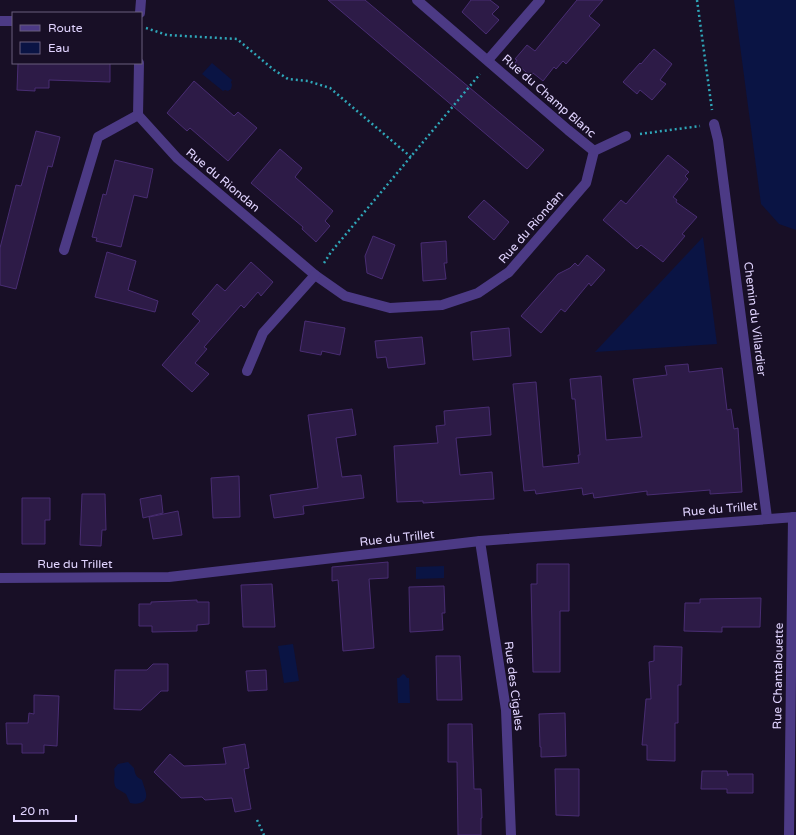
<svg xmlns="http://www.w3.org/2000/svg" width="796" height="835" font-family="'Varela Round',sans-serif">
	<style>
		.water { fill: #0a1444 }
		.building { fill: #2d1b47; stroke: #492d73 }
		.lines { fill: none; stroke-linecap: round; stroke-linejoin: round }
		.path { stroke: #2fa6b8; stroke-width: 2.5; stroke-dasharray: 2 3; stroke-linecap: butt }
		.minor { stroke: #4c3a85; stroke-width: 10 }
		.labels { text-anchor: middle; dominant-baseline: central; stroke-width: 3; stroke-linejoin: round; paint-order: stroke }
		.street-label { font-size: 12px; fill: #e1d4ff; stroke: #180f26 }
	</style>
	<rect width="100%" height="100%" fill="#180f26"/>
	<!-- water -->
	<g class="water">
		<polygon points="734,0 796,0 796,230 779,224 761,204"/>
		<polygon points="212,63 232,80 231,82 232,85 231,89 228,91 225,90 223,91 202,74"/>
		<polygon points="703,237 717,344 595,352"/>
		<polygon points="444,566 444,578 416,579 416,567"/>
		<polygon points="293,644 299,681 284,683 278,646"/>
		<polygon points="403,674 405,675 407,678 409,678 410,703 398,703 397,678 399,678"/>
		<path d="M128,762L134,768C135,774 136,777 142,780C143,784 145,788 146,793C148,803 138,805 130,803L126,794L116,788C112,780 116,775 114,769L118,764Z"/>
	</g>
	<!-- building -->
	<g class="building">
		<polygon points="328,0 365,0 544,150 527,169"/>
		<polygon points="471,0 490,0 499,7 492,14 499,20 486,34 462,12"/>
		<polygon points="577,0 603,0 589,16 600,25 566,64 563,61 556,69 554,67 543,81 533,73 531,76 515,63 517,60 515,59 527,45 535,51"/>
		<polygon points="654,49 672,64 660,80 666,84 652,100 640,90 637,94 623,82 640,63 641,64"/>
		<polygon points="18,63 110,63 110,82 49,80 49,88 35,88 35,91 17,90"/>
		<polygon points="194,81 234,116 238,112 257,128 228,161 190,128 187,131 167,113"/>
		<polygon points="36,131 60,137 52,167 48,166 16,289 0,285 0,248 16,185 21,186 22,183"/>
		<polygon points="280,149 302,168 295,177 333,211 325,221 330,226 316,242 302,229 303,227 251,183"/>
		<polygon points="668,155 689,172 685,176 688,179 673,197 677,200 676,202 697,217 682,234 685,236 663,262 641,245 637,249 603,220 621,200 626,204"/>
		<polygon points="115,160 153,169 147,198 134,195 121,247 96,241 97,238 92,237 103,194 106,195"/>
		<polygon points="484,200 509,222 494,240 468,217"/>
		<polygon points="373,236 395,245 382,279 367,273 365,256"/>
		<polygon points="446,241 447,263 444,263 446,279 423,281 421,243"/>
		<polygon points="107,252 136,261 128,290 158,301 155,312 95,297"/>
		<polygon points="587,255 605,270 591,286 589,283 565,312 561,309 541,333 521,316 558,274 570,268 575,263 578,266"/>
		<polygon points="251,262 273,282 261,296 258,292 244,308 241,305 204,347 207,349 195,363 209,374 192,392 162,365 200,321 192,314 217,284 225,291"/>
		<polygon points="305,321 345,328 340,355 322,351 321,355 300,351"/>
		<polygon points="509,328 511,356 473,360 471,332"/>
		<polygon points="422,337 425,364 388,368 386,357 377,358 375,341"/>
		<polygon points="688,364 689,372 722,368 727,410 731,409 734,429 738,428 742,492 710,494 710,490 647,495 647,491 594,498 593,493 583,495 582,488 536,494 535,490 524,491 513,384 536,382 543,467 579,463 578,455 580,455 575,399 572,399 570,379 601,376 606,440 642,437 633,379 667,375 665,366"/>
		<polygon points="489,407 491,435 456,438 460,475 492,472 494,499 423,503 423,501 397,502 394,446 438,443 436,426 445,425 444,411"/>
		<polygon points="352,409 356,435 336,438 342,477 361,475 364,498 303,506 304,514 274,518 270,495 318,488 308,415"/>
		<polygon points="239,476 240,517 213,518 211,478"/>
		<polygon points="82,494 105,494 106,530 102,530 101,546 80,545"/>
		<polygon points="161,495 163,513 143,518 140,499"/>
		<polygon points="22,498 50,498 50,520 45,520 45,544 22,544"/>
		<polygon points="178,511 182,535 153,539 149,517"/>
		<polygon points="388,562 388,578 369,579 374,648 343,651 338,580 332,581 332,567"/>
		<polygon points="537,564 569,564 569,611 560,611 560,672 533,672 531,584 537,584"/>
		<polygon points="272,584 275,627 243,627 241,585"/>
		<polygon points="444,586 445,613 442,613 443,630 410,632 409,587"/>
		<polygon points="761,598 760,627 722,627 722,632 684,631 685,603 700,603 700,599"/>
		<polygon points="197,600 197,602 209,602 209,624 197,625 197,631 152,632 152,626 139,626 139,604 151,604 151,602"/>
		<polygon points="654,646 682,647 681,685 678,685 678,723 675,723 675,761 647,760 647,745 642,745 646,699 651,699 649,662 654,661"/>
		<polygon points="436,656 460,656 462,700 437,700"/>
		<polygon points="153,664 168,664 168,691 161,691 141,710 114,709 115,670 147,670"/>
		<polygon points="266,670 267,690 248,691 246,671"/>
		<polygon points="34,695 59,696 57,746 44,745 44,753 22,753 22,744 7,744 6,723 28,723 29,713 34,714"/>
		<polygon points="565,713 566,756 541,757 541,747 540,747 539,714"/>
		<polygon points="448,724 472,724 474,789 481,789 482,818 481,818 481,835 458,835 457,762 448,762"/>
		<polygon points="245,744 249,768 244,769 251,809 235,812 232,798 205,800 202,797 181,798 154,772 170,754 184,766 226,764 223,748"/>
		<polygon points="555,769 579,769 579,816 556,815"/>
		<polygon points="702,771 727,771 728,776 728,774 753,774 753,793 727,793 727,789 701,789"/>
	</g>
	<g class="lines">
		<!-- path -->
		<g class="path">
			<polyline points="697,0 712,110"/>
			<polyline points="146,28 167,35 237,39 274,70 288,79 308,81 330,88 411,157"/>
			<polyline points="640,134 700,126"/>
			<polyline points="324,263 331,252 480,74"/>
			<polyline points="257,820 264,835"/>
		</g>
		<!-- minor -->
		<g class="minor">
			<polyline points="417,0 568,130 594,151"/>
			<polyline points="140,13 141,0"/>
			<polyline points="0,21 13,21"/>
			<polyline points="488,60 540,0"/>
			<polyline points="138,115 177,158 315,275 345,296 390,308 442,305 478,293 509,272 586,183 594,151 626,136"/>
			<polyline points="714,124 718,140 767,518"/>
			<polyline points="64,250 98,137 138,115 139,63"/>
			<polyline points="247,371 263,333 315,275"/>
			<polyline points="480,541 506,710 511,835"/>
			<polyline points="0,578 169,577 480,541 796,517"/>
			<polyline points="789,835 793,517"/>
		</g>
	</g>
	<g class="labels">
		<!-- street labels -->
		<g class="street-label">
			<text transform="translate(549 96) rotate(41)">Rue du Champ Blanc</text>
			<text transform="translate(223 180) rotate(40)">Rue du Riondan</text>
			<text transform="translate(531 227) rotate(-49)">Rue du Riondan</text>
			<text transform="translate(755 319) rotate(83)">Chemin du Villardier</text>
			<text transform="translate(720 509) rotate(-5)">Rue du Trillet</text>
			<text transform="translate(397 538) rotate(-6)">Rue du Trillet</text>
			<text x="75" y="564">Rue du Trillet</text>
			<text transform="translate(778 676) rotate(-89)">Rue Chantalouette</text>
			<text transform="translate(514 686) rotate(83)">Rue des Cigales</text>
		</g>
	</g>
	<!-- legend -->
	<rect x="12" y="12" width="130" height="52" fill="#180f26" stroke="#685e7d"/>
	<rect x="20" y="25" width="20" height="6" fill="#4c3a85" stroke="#685e7d"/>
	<text x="48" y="32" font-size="12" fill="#e1d4ff">Route</text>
	<rect x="20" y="42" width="20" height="12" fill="#0a1444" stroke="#685e7d"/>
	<text x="48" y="52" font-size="12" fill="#e1d4ff">Eau</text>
	<!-- scale -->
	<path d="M14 815v6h62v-6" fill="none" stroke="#e1d4ff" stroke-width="2"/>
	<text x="20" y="815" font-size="12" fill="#e1d4ff" stroke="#180f26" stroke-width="3" paint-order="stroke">20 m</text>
</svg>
